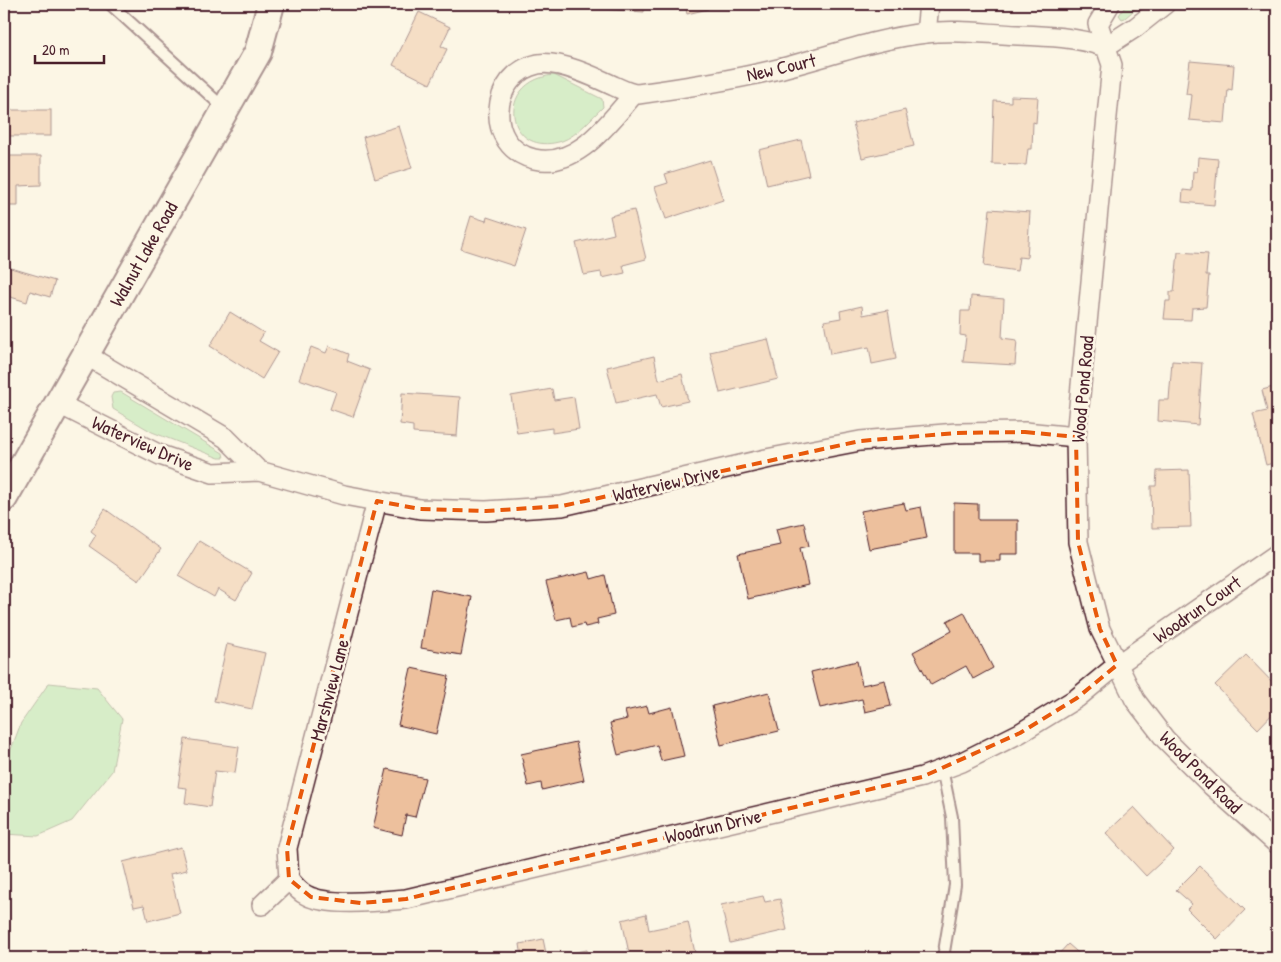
<svg xmlns="http://www.w3.org/2000/svg" width="1281" height="962" font-family="'Patrick Hand',sans-serif">
	<style>
		.green { fill: #ace3a5; stroke: #7b8168 }
		.building { fill: #edc09d; stroke: #4a1f2b }
		.lines { fill: none; stroke-linecap: round; stroke-linejoin: round }
		.lane-casing { stroke: #4a1f2b; stroke-width: 14 }
		.street-casing { stroke: #4a1f2b; stroke-width: 22 }
		.secondary-casing { stroke: #4a1f2b; stroke-width: 30 }
		.lane { stroke: #fcf5e5; stroke-width: 10 }
		.street { stroke: #fcf5e5; stroke-width: 19 }
		.secondary { stroke: #fcf5e5; stroke-width: 26 }
		.marked { fill: none; stroke: #e8590c; stroke-width: 4; stroke-dasharray: 10 6; stroke-linejoin: round }
		.labels { text-anchor: middle; dominant-baseline: central; stroke-width: 5; stroke-linejoin: round; paint-order: stroke }
		.street-label { font-size: 19px; fill: #4a1f2b; stroke: #fcf5e5 }
	</style>
	<rect width="100%" height="100%" fill="#fcf5e5"/>
	<filter id="ink" filterUnits="userSpaceOnUse"><feTurbulence type="fractalNoise" baseFrequency=".02" numOctaves="2"/><feDisplacementMap in="SourceGraphic" scale="10" xChannelSelector="R" yChannelSelector="G"/><feConvolveMatrix kernelMatrix="1 2 1 2 8 2 1 2 1" color-interpolation-filters="sRGB"/></filter>
	<g filter="url(#ink)">
		<!-- green -->
		<g class="green">
			<polygon points="1127,4 1141,4 1125,18 1122,19 1119,15"/>
			<path d="M554,75L602,99L603,107C592,117 577,136 562,141C506,159 493,81 554,75Z"/>
			<polygon points="121,392 223,453 224,458 219,458 152,432 113,409 111,397 113,393"/>
			<polygon points="49,683 97,688 122,719 112,771 72,821 38,836 4,834 4,768 21,723"/>
		</g>
		<!-- building -->
		<g class="building">
			<polygon points="587,4 644,4 644,12 587,8"/>
			<polygon points="685,4 707,4 708,9 687,14"/>
			<polygon points="419,12 450,27 441,46 447,49 430,84 393,65"/>
			<polygon points="1190,61 1234,65 1232,90 1228,89 1225,123 1189,120 1192,95 1186,94"/>
			<polygon points="1011,96 1038,97 1036,123 1033,122 1032,149 1028,149 1026,165 992,164 994,101 1011,102"/>
			<rect x="9" y="110" width="42" height="26"/>
			<polygon points="905,110 914,146 862,158 853,123"/>
			<polygon points="399,126 412,168 375,179 363,137"/>
			<polygon points="801,140 809,175 767,185 759,150"/>
			<polygon points="4,156 41,156 41,185 18,186 18,206 4,206"/>
			<polygon points="1198,157 1218,159 1214,205 1182,202 1183,190 1192,191 1193,171 1197,172"/>
			<polygon points="710,160 723,200 666,219 655,187 668,183 665,174"/>
			<polygon points="990,209 1030,212 1027,258 1019,257 1017,271 984,266"/>
			<polygon points="634,210 646,259 623,265 625,273 602,278 601,272 584,275 576,243 614,234 610,216"/>
			<polygon points="471,216 486,221 487,217 526,230 514,266 461,249"/>
			<polygon points="1178,252 1208,254 1206,275 1209,275 1206,307 1192,308 1191,320 1164,319 1166,301 1170,301 1170,292 1174,292"/>
			<polygon points="4,266 55,281 50,297 30,291 27,302 4,295"/>
			<polygon points="971,296 1004,299 1002,338 1017,340 1015,365 963,362 966,336 960,335 961,311 970,311"/>
			<polygon points="862,306 863,315 888,310 896,359 872,364 869,347 830,354 824,321 841,318 840,311"/>
			<polygon points="230,312 264,333 259,341 278,352 262,379 210,346"/>
			<polygon points="768,339 778,379 720,393 710,352"/>
			<polygon points="329,346 349,354 347,361 370,370 353,417 330,409 336,392 299,379 311,347 326,353"/>
			<polygon points="654,356 659,380 682,374 688,401 661,407 657,394 616,403 607,367"/>
			<polygon points="1172,361 1202,363 1198,425 1158,421 1159,400 1169,400"/>
			<polygon points="1277,386 1277,462 1266,465 1253,414 1267,411 1262,390"/>
			<polygon points="552,389 554,400 574,397 579,429 552,433 552,428 517,433 511,396"/>
			<polygon points="402,393 460,397 457,436 413,433 413,426 400,424"/>
			<polygon points="1189,470 1191,527 1152,528 1151,486 1156,486 1157,471"/>
			<polygon points="904,503 906,510 921,507 927,538 869,549 861,511"/>
			<polygon points="954,503 978,504 978,520 1018,520 1018,554 1000,554 1000,561 978,561 978,553 954,553"/>
			<polygon points="105,509 161,549 139,581 89,546 96,535 91,531"/>
			<polygon points="804,523 809,546 800,548 808,585 748,599 738,554 780,545 776,529"/>
			<polygon points="199,541 252,573 236,600 218,589 214,597 178,576"/>
			<polygon points="589,572 591,579 605,575 614,615 597,619 598,624 585,627 584,624 572,627 570,617 556,620 546,582"/>
			<polygon points="431,589 472,597 461,655 421,648"/>
			<polygon points="964,612 993,668 973,679 966,666 931,685 913,652 952,631 947,621"/>
			<polygon points="227,644 265,653 252,709 214,701"/>
			<polygon points="1246,655 1277,687 1277,709 1258,729 1215,685"/>
			<polygon points="857,661 862,685 885,680 891,706 865,712 862,699 820,708 811,672"/>
			<polygon points="411,668 449,676 436,734 398,725"/>
			<polygon points="769,692 779,731 721,745 712,706"/>
			<polygon points="647,706 649,713 672,707 684,756 661,761 657,745 618,755 610,723 627,719 625,711"/>
			<polygon points="185,739 239,747 235,773 215,771 210,807 185,803 187,788 178,787"/>
			<polygon points="576,742 584,780 542,790 541,783 528,786 521,754"/>
			<polygon points="387,769 425,778 415,817 406,815 402,835 373,828"/>
			<polygon points="1134,807 1174,850 1146,876 1106,833"/>
			<polygon points="181,847 187,870 170,874 180,913 148,921 144,905 134,907 123,862"/>
			<polygon points="1200,866 1245,910 1217,939 1187,909 1192,904 1176,890"/>
			<polygon points="763,896 765,902 780,899 787,930 730,943 721,905"/>
			<polygon points="646,914 649,930 688,922 696,957 630,958 622,920"/>
			<polygon points="543,939 547,958 587,950 589,958 522,958 520,944"/>
			<polygon points="1068,944 1084,958 1055,958"/>
		</g>
		<g class="lines">
			<!-- lane casing -->
			<g class="lane-casing">
				<g id="lane">
					<polyline points="110,4 225,109"/>
					<polyline points="942,769 952,817 955,885 943,958"/>
				</g>
			</g>
			<!-- street casing -->
			<g class="street-casing">
				<g id="street">
					<polyline points="1110,4 1098,24 1112,65 1076,437 1078,542 1100,629 1135,700 1165,739 1212,786 1277,844"/>
					<polyline points="926,33 929,4"/>
					<polyline points="1105,47 1136,27 1165,4"/>
					<path d="M634,94C609,122 577,169 534,159C484,147 489,74 538,64C559,60 595,77 614,86C621,89 630,94 638,94C681,88 727,81 770,71C822,59 873,39 926,33C956,29 988,34 1018,35C1048,36 1077,37 1105,47"/>
					<polyline points="86,355 226,438 259,471"/>
					<polyline points="59,404 160,455 213,473 259,471 344,495 420,509 486,511 562,506 766,459 860,441 957,433 1025,432 1076,437"/>
					<path d="M289,879C294,885 298,891 306,895C327,907 382,901 406,899L922,777L962,762L1020,733L1077,698L1117,665L1277,554"/>
					<polyline points="289,879 287,848 377,501"/>
					<polyline points="262,905 289,879"/>
				</g>
			</g>
			<!-- secondary casing -->
			<g class="secondary-casing">
				<g id="secondary">
					<path id="s1" d="M4,498L258,52L271,4"/>
				</g>
			</g>
			<!-- lane -->
			<use href="#lane" class="lane"/>
			<!-- street -->
			<use href="#street" class="street"/>
			<!-- secondary -->
			<use href="#secondary" class="secondary"/>
		</g>
	</g>
	<!-- marked area -->
	<path d="M0 0H1281V962H0ZM1025,432L1076,437L1078,542L1100,629L1117,665L1077,698L1020,733L922,777L406,899L361,903L311,897L289,879L287,848L377,501L420,509L486,511L562,506L860,441L957,433Z" fill="#fcf5e5" fill-opacity=".55" fill-rule="evenodd"/>
	<path class="marked" d="M1025,432L1076,437L1078,542L1100,629L1117,665L1077,698L1020,733L922,777L406,899L361,903L311,897L289,879L287,848L377,501L420,509L486,511L562,506L860,441L957,433Z"/>
	<g class="labels">
		<!-- street labels -->
		<g class="street-label">
			<text transform="translate(781 67) rotate(-13)">New Court</text>
			<text stroke="none"><textPath href="#s1" startOffset="281">Walnut Lake Road</textPath></text>
			<text transform="translate(1082 389) rotate(-85)">Wood Pond Road</text>
			<text transform="translate(143 443) rotate(24)">Waterview Drive</text>
			<text transform="translate(666 483) rotate(-13)">Waterview Drive</text>
			<text transform="translate(1197 609) rotate(-35)">Woodrun Court</text>
			<text transform="translate(329 690) rotate(-75)">Marshview Lane</text>
			<text transform="translate(1201 772) rotate(45)">Wood Pond Road</text>
			<text transform="translate(713 826) rotate(-13)">Woodrun Drive</text>
		</g>
	</g>
	<!-- margin -->
	<rect width="1281" height="962" fill="none" stroke="#fcf5e5" stroke-width="20"/>
	<rect x="10" y="10" width="1261" height="942" fill="none" stroke="#4a1f2b" stroke-width="2" filter="url(#ink)"/>
	<!-- scale -->
	<path d="M35 55v8h69v-8" fill="none" stroke="#4a1f2b" stroke-width="2.5"/>
	<text x="42" y="55" font-size="15" fill="#4a1f2b" stroke="#fcf5e5" stroke-width="4" paint-order="stroke">20 m</text>
</svg>
